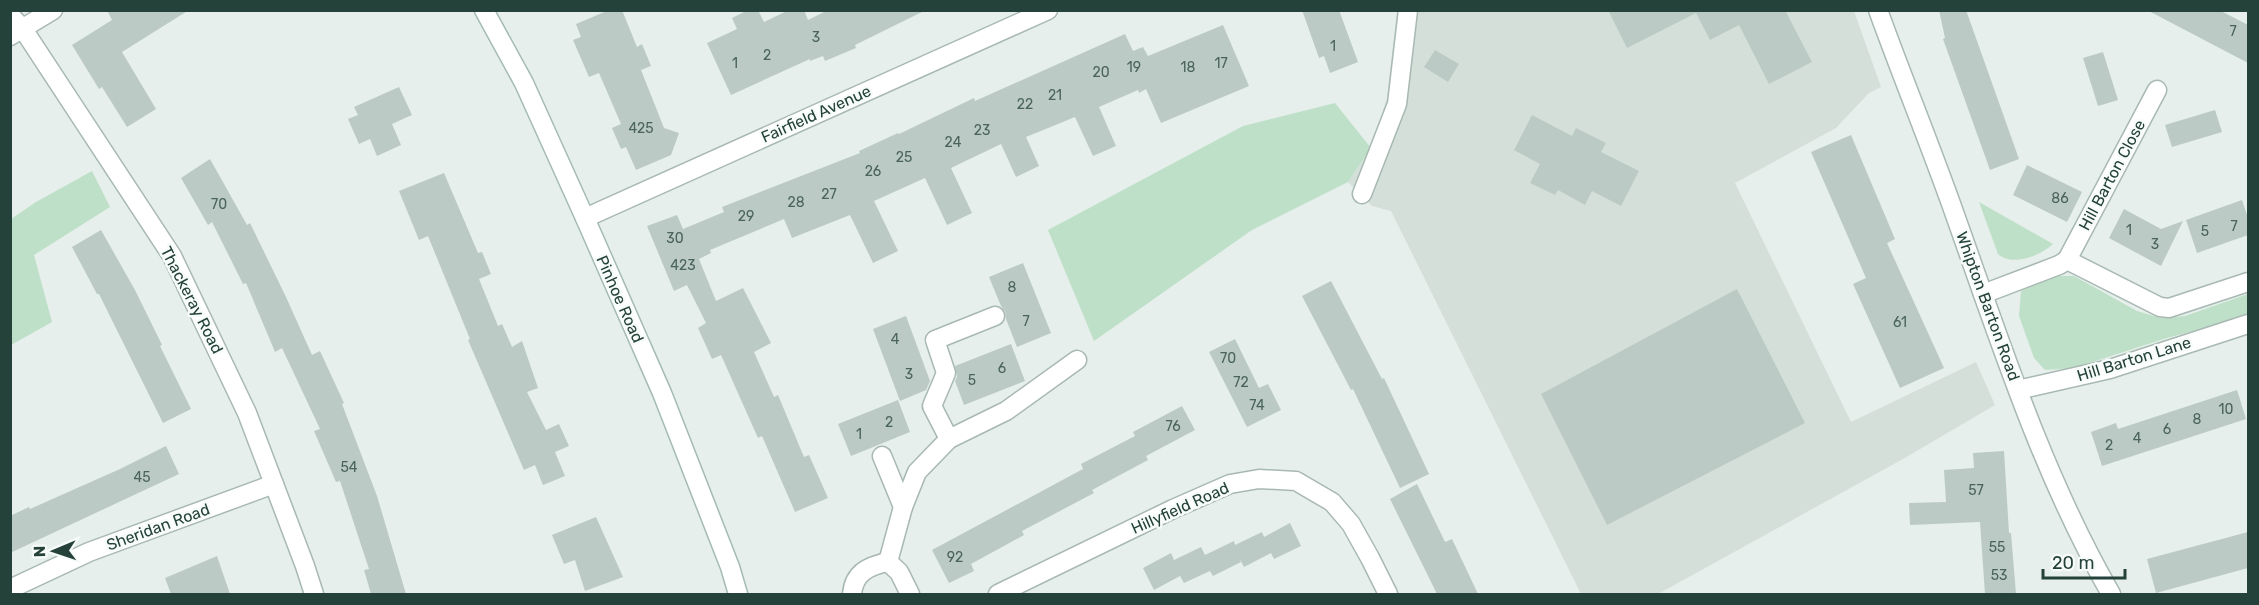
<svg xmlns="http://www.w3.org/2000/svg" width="2259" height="605" font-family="Rubik,sans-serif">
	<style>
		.built { fill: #d4dfda }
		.green { fill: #bfe0c8 }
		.building { fill: #bbcac4 }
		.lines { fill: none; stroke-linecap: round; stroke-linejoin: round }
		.street-casing { stroke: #a8b8b2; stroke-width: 21 }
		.secondary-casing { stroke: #a4bbb3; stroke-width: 21 }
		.street { stroke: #fff; stroke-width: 18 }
		.secondary { stroke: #fff; stroke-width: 18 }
		.labels { text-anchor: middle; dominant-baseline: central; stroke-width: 5; stroke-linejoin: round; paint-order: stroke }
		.number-label { font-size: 14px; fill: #4a645c }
		.street-label { font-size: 16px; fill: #24423a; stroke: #f7fbf9 }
	</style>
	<rect width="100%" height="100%" fill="#e6efeb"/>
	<!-- built -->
	<polygon class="built" points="1397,11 1854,11 1881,87 1869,93 1836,128 1735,183 1851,422 1976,362 1995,405 1903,459 1658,594 1581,594 1391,211 1372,206 1348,182 1371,148 1387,98"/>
	<!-- green -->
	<g class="green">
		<polygon points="1335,103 1371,148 1348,182 1252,230 1094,341 1048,230 1243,126"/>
		<polygon points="92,171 110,207 34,255 52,322 11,345 11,219 36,202"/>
		<path d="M1979,202L2053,244C2040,256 2012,267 1998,254Z"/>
		<polygon points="2052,276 2074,276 2137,311 2161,318 2185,316 2248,294 2248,316 2167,338 2074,368 2045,370 2034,358 2019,316 2021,291"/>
	</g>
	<!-- building -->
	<g class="building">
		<polygon points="107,10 189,10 122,52 156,109 127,127 102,87 99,89 72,45 112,20"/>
		<polygon points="609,10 622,10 637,47 642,44 651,66 641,70 664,128 679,133 671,155 636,170 626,147 621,149 612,128 621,124 599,73 589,77 573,40 581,37 576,24"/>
		<polygon points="748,10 758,10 764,22 789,10 804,10 808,20 828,10 926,10 855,45 856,48 825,61 823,56 810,61 810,59 731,95 707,43 737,29 732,18"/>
		<polygon points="1302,10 1339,10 1358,62 1330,73 1324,56 1319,58"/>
		<polygon points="1608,10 1785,10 1812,62 1769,84 1739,25 1710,40 1696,13 1627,48"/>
		<polygon points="1939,10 1966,10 2019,159 1990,170 1943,39 1945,38"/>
		<polygon points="2147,10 2219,10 2248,25 2248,63"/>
		<polygon points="1223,25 1249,86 1161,123 1146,89 1139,93 1138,90 1099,107 1116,146 1093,156 1075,117 1026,137 1039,166 1016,177 1001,144 951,168 972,213 947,225 925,178 874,201 898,251 873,263 850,215 792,238 784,219 710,250 711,253 699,259 716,301 743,288 771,343 754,352 774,397 778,395 804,457 809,455 828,498 795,512 762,436 758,438 721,355 712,359 698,328 706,323 687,285 674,291 647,226 677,215 683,229 724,212 722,207 860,153 859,151 898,133 899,134 974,98 975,101 1125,34 1133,51 1143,47 1148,56"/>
		<polygon points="1435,50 1459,64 1448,82 1424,67"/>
		<polygon points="2103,52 2118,100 2098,106 2083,58"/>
		<polygon points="399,87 412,115 392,124 401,145 377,156 370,139 359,144 348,119 358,115 354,107"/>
		<polygon points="2215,110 2222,132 2172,147 2165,125"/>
		<polygon points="1532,115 1572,136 1576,128 1606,143 1601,152 1639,171 1621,206 1592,191 1585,205 1558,190 1555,195 1530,183 1540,164 1514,150"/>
		<polygon points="1851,135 1895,239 1887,243 1944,368 1900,388 1853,284 1866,278 1811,152"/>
		<polygon points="210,159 247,225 250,223 286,297 312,355 320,351 344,403 342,404 377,496 406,594 371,594 364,570 369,569 340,481 336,482 314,431 320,429 282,348 275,352 246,283 243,284 212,222 208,225 181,178"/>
		<polygon points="2027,165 2082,192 2067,222 2013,195"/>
		<polygon points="444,173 478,253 482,252 491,274 479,279 498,326 502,324 512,347 522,341 538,388 527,392 546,430 559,424 569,446 555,452 565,476 543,485 535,465 524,470 468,340 470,339 428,236 419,240 399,191"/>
		<polygon points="2242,200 2248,218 2248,235 2197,253 2186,220"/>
		<polygon points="2124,209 2161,229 2183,221 2161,266 2109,238"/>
		<polygon points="101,230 135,290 162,345 160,346 191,409 163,423 99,294 97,294 72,247"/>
		<polygon points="1023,263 1051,333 1017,347 1006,319 1005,311 1001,306 989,277"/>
		<polygon points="1331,281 1382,379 1384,378 1429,474 1400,488 1353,389 1351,390 1302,296"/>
		<polygon points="1737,289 1805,423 1607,525 1541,394"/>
		<polygon points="906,316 930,381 926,390 900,401 873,329"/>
		<polygon points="1235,339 1259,388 1268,384 1281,410 1247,427 1209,352"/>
		<polygon points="1011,344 1025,381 964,405 955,381 957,377 955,366"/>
		<polygon points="2237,390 2246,419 2102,466 2091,432 2116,423 2118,429"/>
		<polygon points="898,400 910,432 851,456 838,424"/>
		<polygon points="1182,406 1195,430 1146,456 1148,460 1092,490 1094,493 1022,531 1024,535 971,564 974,571 949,583 932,550 1083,469 1081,464 1135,436 1133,432"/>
		<polygon points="166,446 179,474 10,553 10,516 29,507 30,509 120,469"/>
		<polygon points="2004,451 2009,533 2011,533 2016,594 1985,594 1980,522 1910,525 1909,503 1946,502 1944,470 1974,468 1973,453"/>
		<polygon points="1417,484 1445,542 1452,539 1478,594 1437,594 1390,499"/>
		<polygon points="596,517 623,577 585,591 575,560 564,564 552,535"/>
		<polygon points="1290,523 1301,546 1274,559 1271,553 1244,567 1239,557 1241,562 1213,576 1210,571 1184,583 1180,576 1154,590 1143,568 1171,553 1174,560 1201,547 1205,555 1234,541 1235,545 1262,532 1264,537"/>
		<polygon points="2248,532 2248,568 2156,593 2147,559"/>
		<polygon points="217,556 230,594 171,594 165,578"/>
	</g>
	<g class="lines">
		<!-- street casing -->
		<g class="street-casing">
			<g id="street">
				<path d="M1878,10C1903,79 1931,147 1955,215C2001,344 2043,476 2111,594"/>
				<polyline points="10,15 23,29 172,256 247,413 305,566 314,594"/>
				<polyline points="10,36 53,10"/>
				<polyline points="1362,194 1397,104 1408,10"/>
				<polyline points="585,218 1048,10"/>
				<polyline points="2067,260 2157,90"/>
				<polyline points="1983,294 2059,265 2067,260 2160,307 2169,308 2248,282"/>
				<polyline points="2018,390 2110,369 2248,324"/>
				<polyline points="949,439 932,406 946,373 935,340 995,316"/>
				<polyline points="882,456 903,507"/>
				<polyline points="10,589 89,552 274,484"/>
				<path d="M852,594C854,573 868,566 888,562"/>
				<polyline points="910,594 899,572 888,562 903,507 917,472 949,439 1006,411 1077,360"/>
				<polyline points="998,594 1173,509 1230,484 1259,479 1296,481 1332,502 1351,524 1370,558 1388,594"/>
			</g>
		</g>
		<!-- secondary casing -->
		<g class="secondary-casing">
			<polyline id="secondary" points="484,10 524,83 585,218 662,393 730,567 738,594"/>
		</g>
		<!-- street -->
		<use href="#street" class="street"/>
		<!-- secondary -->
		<use href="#secondary" class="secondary"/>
	</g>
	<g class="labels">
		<!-- number labels -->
		<g class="number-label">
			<text x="2233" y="31">7</text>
			<text x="816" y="37">3</text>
			<text x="1333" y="46">1</text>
			<text x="767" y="55">2</text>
			<text x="735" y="63">1</text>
			<text x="1221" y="63">17</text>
			<text x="1134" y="67">19</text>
			<text x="1188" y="67">18</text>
			<text x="1101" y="72">20</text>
			<text x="1055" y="95">21</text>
			<text x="1025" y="104">22</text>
			<text x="641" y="128">425</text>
			<text x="982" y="130">23</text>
			<text x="953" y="142">24</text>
			<text x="904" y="157">25</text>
			<text x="873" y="171">26</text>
			<text x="829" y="194">27</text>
			<text x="2060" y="198">86</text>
			<text x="796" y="202">28</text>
			<text x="219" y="204">70</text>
			<text x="746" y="216">29</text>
			<text x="2234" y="226">7</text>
			<text x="2129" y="230">1</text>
			<text x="2205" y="231">5</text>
			<text x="675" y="238">30</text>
			<text x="2155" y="244">3</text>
			<text x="683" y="265">423</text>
			<text x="1012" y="287">8</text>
			<text x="1026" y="321">7</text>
			<text x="1900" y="322">61</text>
			<text x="895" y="339">4</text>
			<text x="1228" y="358">70</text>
			<text x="1002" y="368">6</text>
			<text x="909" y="374">3</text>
			<text x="972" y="380">5</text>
			<text x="1241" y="382">72</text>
			<text x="1257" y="405">74</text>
			<text x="2226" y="409">10</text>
			<text x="2197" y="419">8</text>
			<text x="889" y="422">2</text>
			<text x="1173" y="426">76</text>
			<text x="2167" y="429">6</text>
			<text x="859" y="434">1</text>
			<text x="2137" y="438">4</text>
			<text x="2109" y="445">2</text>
			<text x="349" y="467">54</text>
			<text x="142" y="477">45</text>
			<text x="1976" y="490">57</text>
			<text x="1997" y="547">55</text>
			<text x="955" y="557">92</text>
			<text x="1999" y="575">53</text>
		</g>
		<!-- street labels -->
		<g class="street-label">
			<text transform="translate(816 114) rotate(-24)">Fairfield Avenue</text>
			<text transform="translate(2112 175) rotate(-62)">Hill Barton Close</text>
			<text transform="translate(620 299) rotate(66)">Pinhoe Road</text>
			<text transform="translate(192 300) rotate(63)">Thackeray Road</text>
			<text transform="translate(1988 306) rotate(70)">Whipton Barton Road</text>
			<text transform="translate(2134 359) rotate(-17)">Hill Barton Lane</text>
			<text transform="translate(1180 508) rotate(-24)">Hillyfield Road</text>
			<text transform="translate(158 527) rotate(-20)">Sheridan Road</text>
		</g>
	</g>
	<!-- border -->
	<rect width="2259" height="605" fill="none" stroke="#24423a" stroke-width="24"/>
	<!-- north arrow -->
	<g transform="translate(54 551) rotate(268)" stroke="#f7fbf9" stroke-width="4.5" paint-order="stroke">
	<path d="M0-4.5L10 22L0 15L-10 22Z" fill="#24423a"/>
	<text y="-9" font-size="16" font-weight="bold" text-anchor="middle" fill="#24423a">N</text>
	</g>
	<!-- scale -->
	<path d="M2043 569v9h82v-9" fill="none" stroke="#24423a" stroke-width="3"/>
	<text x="2052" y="569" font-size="18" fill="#24423a" stroke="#f7fbf9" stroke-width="4.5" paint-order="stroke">20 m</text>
</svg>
